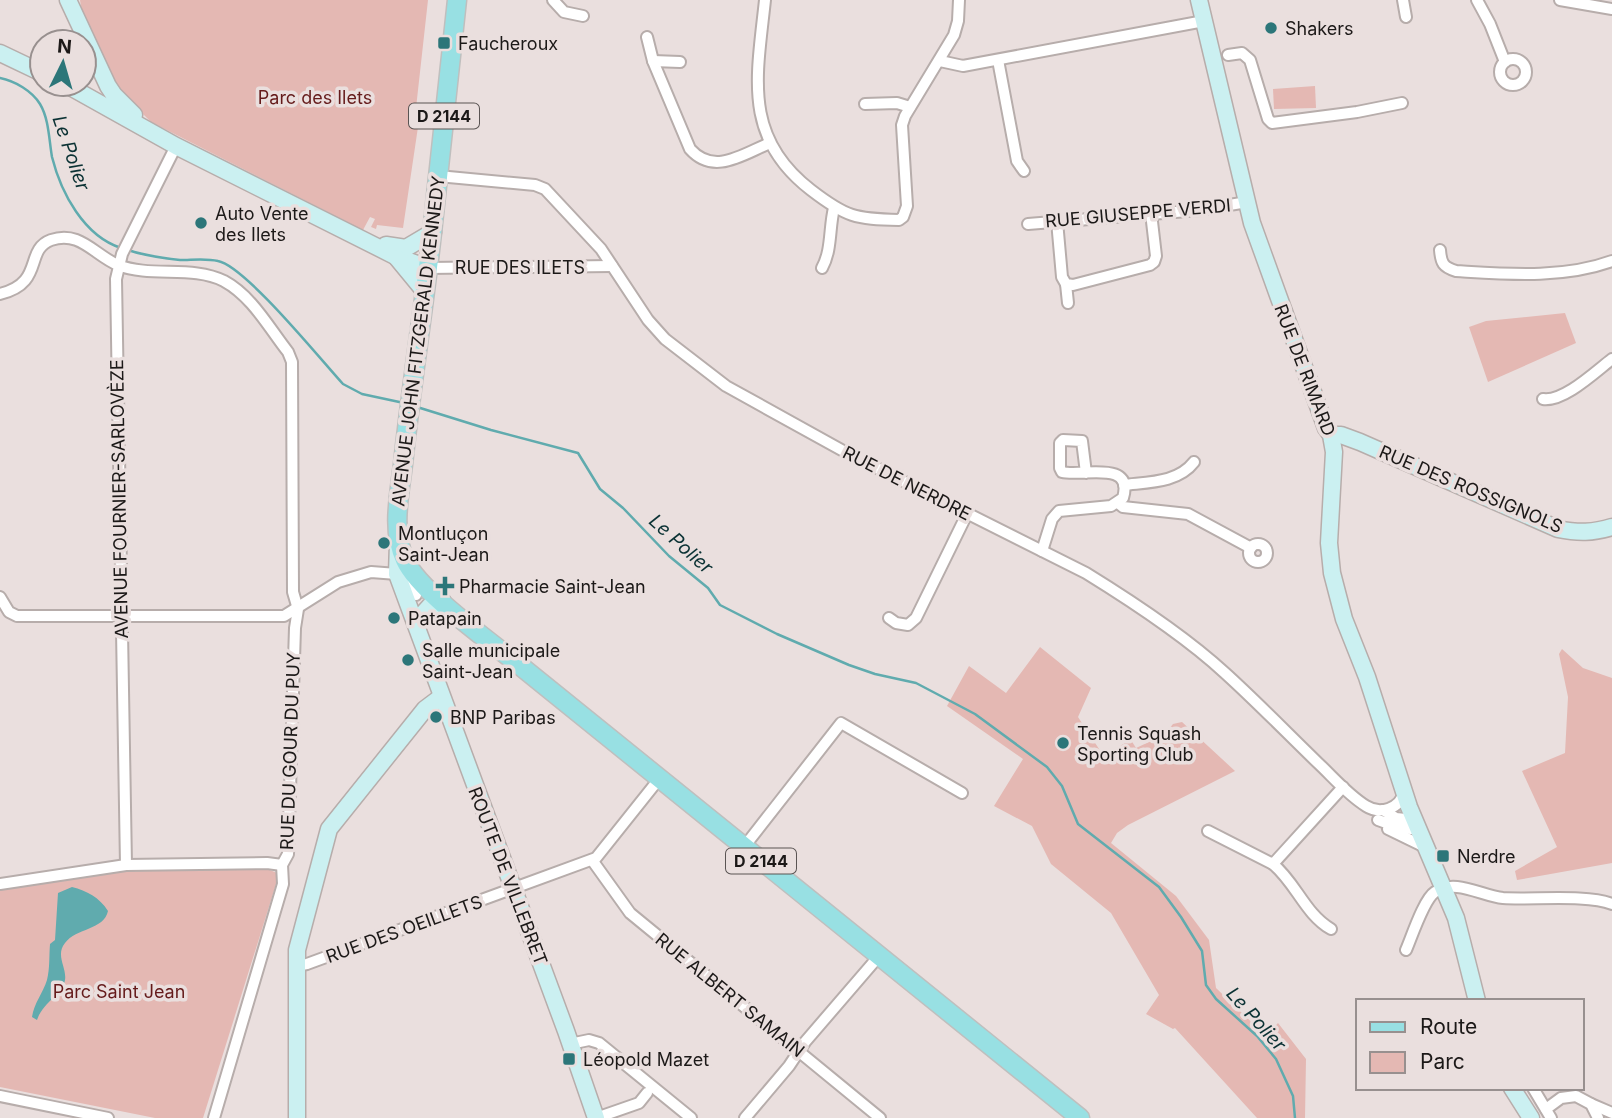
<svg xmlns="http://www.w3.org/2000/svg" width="1612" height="1118" font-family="Inter,sans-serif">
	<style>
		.green { fill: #e4b8b3 }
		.water { fill: #60abae }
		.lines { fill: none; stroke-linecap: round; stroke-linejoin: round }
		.stream { stroke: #60abae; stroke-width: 2.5 }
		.street-casing { stroke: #b7adab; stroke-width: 14 }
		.secondary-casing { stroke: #b7adab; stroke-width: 19 }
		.primary-casing { stroke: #bfbfbe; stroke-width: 21 }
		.street { stroke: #fff; stroke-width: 10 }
		.secondary { stroke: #cbf0f1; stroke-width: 16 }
		.primary { stroke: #98e0e3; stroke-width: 18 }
		.poi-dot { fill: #2c7679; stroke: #eadfde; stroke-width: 2.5 }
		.labels { text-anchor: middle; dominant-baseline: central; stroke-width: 7; stroke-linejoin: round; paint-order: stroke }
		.shield { fill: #eadfde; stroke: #5a5453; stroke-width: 2 }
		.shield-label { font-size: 16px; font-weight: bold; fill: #1c1918 }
		.poi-label { font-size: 18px; fill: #1c1918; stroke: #eadfde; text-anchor: start }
		.park-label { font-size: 18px; fill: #651b1b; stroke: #eadfde }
		.street-label { font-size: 18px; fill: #1c1918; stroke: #eadfde }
		.water-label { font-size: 19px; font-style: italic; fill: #0b3234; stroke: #eadfde }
	</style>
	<rect width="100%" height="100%" fill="#eadfde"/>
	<!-- green -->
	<g class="green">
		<polygon points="80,0 428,0 414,126 418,127 403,228 377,225 376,229 371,227 375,219 370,217 363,230 151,122 116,87 82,12"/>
		<polygon points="1315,86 1316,108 1274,109 1273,89"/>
		<polygon points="1565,313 1576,343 1488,382 1469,327 1486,321"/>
		<polygon points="1040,647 1091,688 1078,717 1103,755 1131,740 1136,748 1164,735 1173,724 1182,722 1235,771 1128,825 1117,833 1111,843 1176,896 1209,940 1216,988 1266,1036 1278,1023 1306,1059 1305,1118 1257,1118 1175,1028 1173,1029 1146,1014 1159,995 1111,913 1051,864 1032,826 994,806 1023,759 947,706 969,666 1006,693"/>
		<polygon points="1562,649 1583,668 1612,678 1612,863 1517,880 1515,871 1557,847 1522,771 1565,753 1568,697 1559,654"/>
		<polygon points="265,868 277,873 277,881 203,1118 155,1118 0,1087 0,890 125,871"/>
	</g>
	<!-- water -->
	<path class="water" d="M72,887C87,891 99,897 108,911C104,930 76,928 65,943C55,955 67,968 65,980C63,994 43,1002 37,1020L32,1017C34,1003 43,993 47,980C50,968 49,956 50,944L55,940L58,893Z"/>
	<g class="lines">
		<!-- stream -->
		<g class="stream">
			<path d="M0,78C15,81 32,91 40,104C49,119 49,140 52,157C61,193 84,236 121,248"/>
			<path d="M128,250C145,256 162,258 180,260C192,260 206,258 218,261C245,266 321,360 343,384L362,394L404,403"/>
			<polyline points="417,407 491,430 578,453 600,489 623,508 669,556 708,588 720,605 777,634 849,665 875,674 916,683 975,714 1047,767 1062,786 1078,824 1159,887 1181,917 1202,951 1206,985 1216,999 1257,1036 1276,1059 1293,1096 1295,1118"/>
		</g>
		<!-- street casing -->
		<g class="street-casing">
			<g id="street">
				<polyline points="553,0 564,12 583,16"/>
				<path d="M765,0C757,76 742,137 811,190C846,217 855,219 899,220L903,217L907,206L902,125L905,116L954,35L958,21L959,0"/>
				<polyline points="1403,0 1406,17"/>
				<polyline points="1477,0 1490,24 1505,62"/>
				<polyline points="1560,0 1612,9"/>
				<path d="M647,37L653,61L690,149C714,176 743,154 770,143"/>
				<polyline points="1228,55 1242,53 1250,60 1268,119 1272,123 1357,112 1402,103"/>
				<circle cx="1513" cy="72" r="13"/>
				<polyline points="998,60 1017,161 1024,171"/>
				<polyline points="653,61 680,62"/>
				<polyline points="940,61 963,66 1204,21"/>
				<polyline points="865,104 897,103 910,107"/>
				<path d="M438,176L535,185L545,189L601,249L648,320L665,339L726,386L847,453L1086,573C1133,602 1185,636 1225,673C1257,702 1287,733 1318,763C1333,777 1348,795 1366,806C1380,815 1400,809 1404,792"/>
				<polyline points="1057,221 1062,277 1066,284 1073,285 1150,265 1154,262 1156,256 1151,213"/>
				<polyline points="1028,224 1200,210 1247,202"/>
				<path d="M1440,250C1441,263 1443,267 1456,271C1507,274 1563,279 1612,261"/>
				<polyline points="428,268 612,266"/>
				<path d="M822,268C832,250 829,228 834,208"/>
				<polyline points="1066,284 1068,303"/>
				<path d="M0,294C45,283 24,250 51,240C80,230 94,255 118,265C151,278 192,265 224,281C252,296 269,328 288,352L292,362L293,592L298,609L295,628L288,854L282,865L283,884L214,1118"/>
				<path d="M1543,399C1564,402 1596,371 1612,359"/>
				<path d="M1124,485C1148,482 1178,483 1194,462"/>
				<polyline points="1118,503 1123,507 1188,514 1251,548"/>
				<circle cx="1258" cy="553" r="9"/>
				<path d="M1042,551L1052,519L1059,511L1111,506L1123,498C1134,459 1082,477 1062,472L1060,468V443L1063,440L1082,441L1086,473"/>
				<polyline points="0,597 9,612 17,616 284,616 338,582 371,572 397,574 416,595"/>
				<polyline points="889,618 896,623 908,625 916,618 967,514"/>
				<polyline points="1378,820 1400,828 1411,829 1415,820 1396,818 1383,810"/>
				<polyline points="1388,829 1427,848"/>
				<polyline points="1208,831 1273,864 1343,787"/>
				<polyline points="744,847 841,723 962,793"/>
				<polyline points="592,860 630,913 880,1118"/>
				<path d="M1273,864C1296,883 1305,914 1331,929"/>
				<polyline points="126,865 116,279 122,254 176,146"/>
				<polyline points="0,884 126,865 267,863 282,865"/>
				<path d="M1406,950C1412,936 1424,899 1435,892C1455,878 1482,896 1503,898C1532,900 1588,894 1612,904"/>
				<polyline points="296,966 307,964 596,858 659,779"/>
				<polyline points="570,1044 589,1040 599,1043 691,1118"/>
				<polyline points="1533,1088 1551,1118"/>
				<polyline points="0,1096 108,1118"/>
				<polyline points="1591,1104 1612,1113"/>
				<polyline points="1546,1109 1561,1098 1576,1096 1591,1104 1598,1118"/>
				<polyline points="596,1118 639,1103 647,1093"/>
				<polyline points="745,1118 789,1066 805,1042 879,956"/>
			</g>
		</g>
		<!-- secondary casing -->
		<g class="secondary-casing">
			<g id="secondary">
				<polyline points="68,0 108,86 114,95 134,115"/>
				<polyline points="1199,0 1252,223 1326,428 1331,435 1334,452 1329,543 1332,573 1344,619 1367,677 1409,807 1456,918 1477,1001"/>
				<polyline points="0,53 42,73"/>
				<polyline points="65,84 176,146 395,256 428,268"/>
				<polyline points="386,245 406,248 433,232"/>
				<polyline points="397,258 425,292"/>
				<path d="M1331,435H1341L1360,442L1558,529C1578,533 1593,533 1612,527"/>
				<polyline points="398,543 397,574 566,1031 596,1118"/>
				<polyline points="420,617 430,606 443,602"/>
				<polyline points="1512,1088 1531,1118"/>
				<polyline points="297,1118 297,950 329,829 425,709 441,697"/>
			</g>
		</g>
		<!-- primary casing -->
		<g class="primary-casing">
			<path id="primary" d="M457,0C448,78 441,155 432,233C424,307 412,381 404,455C401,489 390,528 405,560C418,590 489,641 518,664L1080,1118"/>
		</g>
		<!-- street -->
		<use href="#street" class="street"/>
		<!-- secondary -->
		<use href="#secondary" class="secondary"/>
		<!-- primary -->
		<use href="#primary" class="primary"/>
	</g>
	<!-- markers -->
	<g class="poi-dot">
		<circle cx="1271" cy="28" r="7"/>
		<rect x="437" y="36" width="14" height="14" rx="3.5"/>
		<circle cx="201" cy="223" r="7"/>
		<circle cx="384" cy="543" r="7"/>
		<path d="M441.5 575.5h7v7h7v7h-7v7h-7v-7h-7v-7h7z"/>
		<circle cx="394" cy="618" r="7"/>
		<circle cx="408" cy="660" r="7"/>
		<circle cx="436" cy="717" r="7"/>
		<circle cx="1063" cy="743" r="7"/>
		<rect x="1436" y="849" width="14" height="14" rx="3.5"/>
		<rect x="562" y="1052" width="14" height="14" rx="3.5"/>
	</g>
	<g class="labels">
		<!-- shield labels -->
		<g class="shield">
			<rect x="409" y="103.5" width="70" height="25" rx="5"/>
			<rect x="726" y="848.5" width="70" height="25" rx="5"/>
		</g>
		<g class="shield-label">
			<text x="444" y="116">D 2144</text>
			<text x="761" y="861">D 2144</text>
		</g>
		<!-- poi labels -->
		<g class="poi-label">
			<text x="1285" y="28">Shakers</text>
			<text x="458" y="43">Faucheroux</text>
			<text x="215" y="213">Auto Vente<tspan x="215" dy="21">des Ilets</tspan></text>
			<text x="398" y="533">Montluçon<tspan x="398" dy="21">Saint-Jean</tspan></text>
			<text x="459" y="586">Pharmacie Saint-Jean</text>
			<text x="408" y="618">Patapain</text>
			<text x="422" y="650">Salle municipale<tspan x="422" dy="21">Saint-Jean</tspan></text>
			<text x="450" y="717">BNP Paribas</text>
			<text x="1077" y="733">Tennis Squash<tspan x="1077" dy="21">Sporting Club</tspan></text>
			<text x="1457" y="856">Nerdre</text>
			<text x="583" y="1059">Léopold Mazet</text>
		</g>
		<!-- park labels -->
		<g class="park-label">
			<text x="315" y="97">Parc des Ilets</text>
			<text x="119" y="991">Parc Saint Jean</text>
		</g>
		<!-- street labels -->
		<g class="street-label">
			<text transform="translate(1138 213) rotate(-5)">RUE GIUSEPPE VERDI</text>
			<text x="520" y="267">RUE DES ILETS</text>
			<text transform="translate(418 341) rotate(-83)">AVENUE JOHN FITZGERALD KENNEDY</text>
			<text transform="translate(1305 370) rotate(69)">RUE DE RIMARD</text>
			<text transform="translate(907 483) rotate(27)">RUE DE NERDRE</text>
			<text transform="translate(1471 489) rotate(23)">RUE DES ROSSIGNOLS</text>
			<text transform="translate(119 499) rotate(-91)">AVENUE FOURNIER-SARLOVÈZE</text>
			<text transform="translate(290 751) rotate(-88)">RUE DU GOUR DU PUY</text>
			<text transform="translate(508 876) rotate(69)">ROUTE DE VILLEBRET</text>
			<text transform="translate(404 929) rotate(-20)">RUE DES OEILLETS</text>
			<text transform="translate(730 995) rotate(39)">RUE ALBERT SAMAIN</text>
		</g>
		<!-- water labels -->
		<g class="water-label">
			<text transform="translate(71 153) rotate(71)">Le Polier</text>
			<text transform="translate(681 544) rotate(42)">Le Polier</text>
			<text transform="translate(1256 1019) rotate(48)">Le Polier</text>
		</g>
	</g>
	<!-- legend -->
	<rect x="1356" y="999" width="228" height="91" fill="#eadfde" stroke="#98908f" stroke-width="2"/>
	<rect x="1370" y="1022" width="35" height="10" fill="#98e0e3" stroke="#98908f" stroke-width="2"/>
	<text x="1420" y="1034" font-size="21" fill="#1c1918">Route</text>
	<rect x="1370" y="1052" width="35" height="21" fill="#e4b8b3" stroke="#98908f" stroke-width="2"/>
	<text x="1420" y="1069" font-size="21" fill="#1c1918">Parc</text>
	<!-- north arrow -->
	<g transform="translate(63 63) rotate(5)"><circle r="33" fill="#eadfde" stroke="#98908f" stroke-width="2"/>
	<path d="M0-5L12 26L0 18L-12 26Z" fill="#2c7679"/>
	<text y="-10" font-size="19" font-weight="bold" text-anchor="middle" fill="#1c1918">N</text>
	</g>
</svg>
